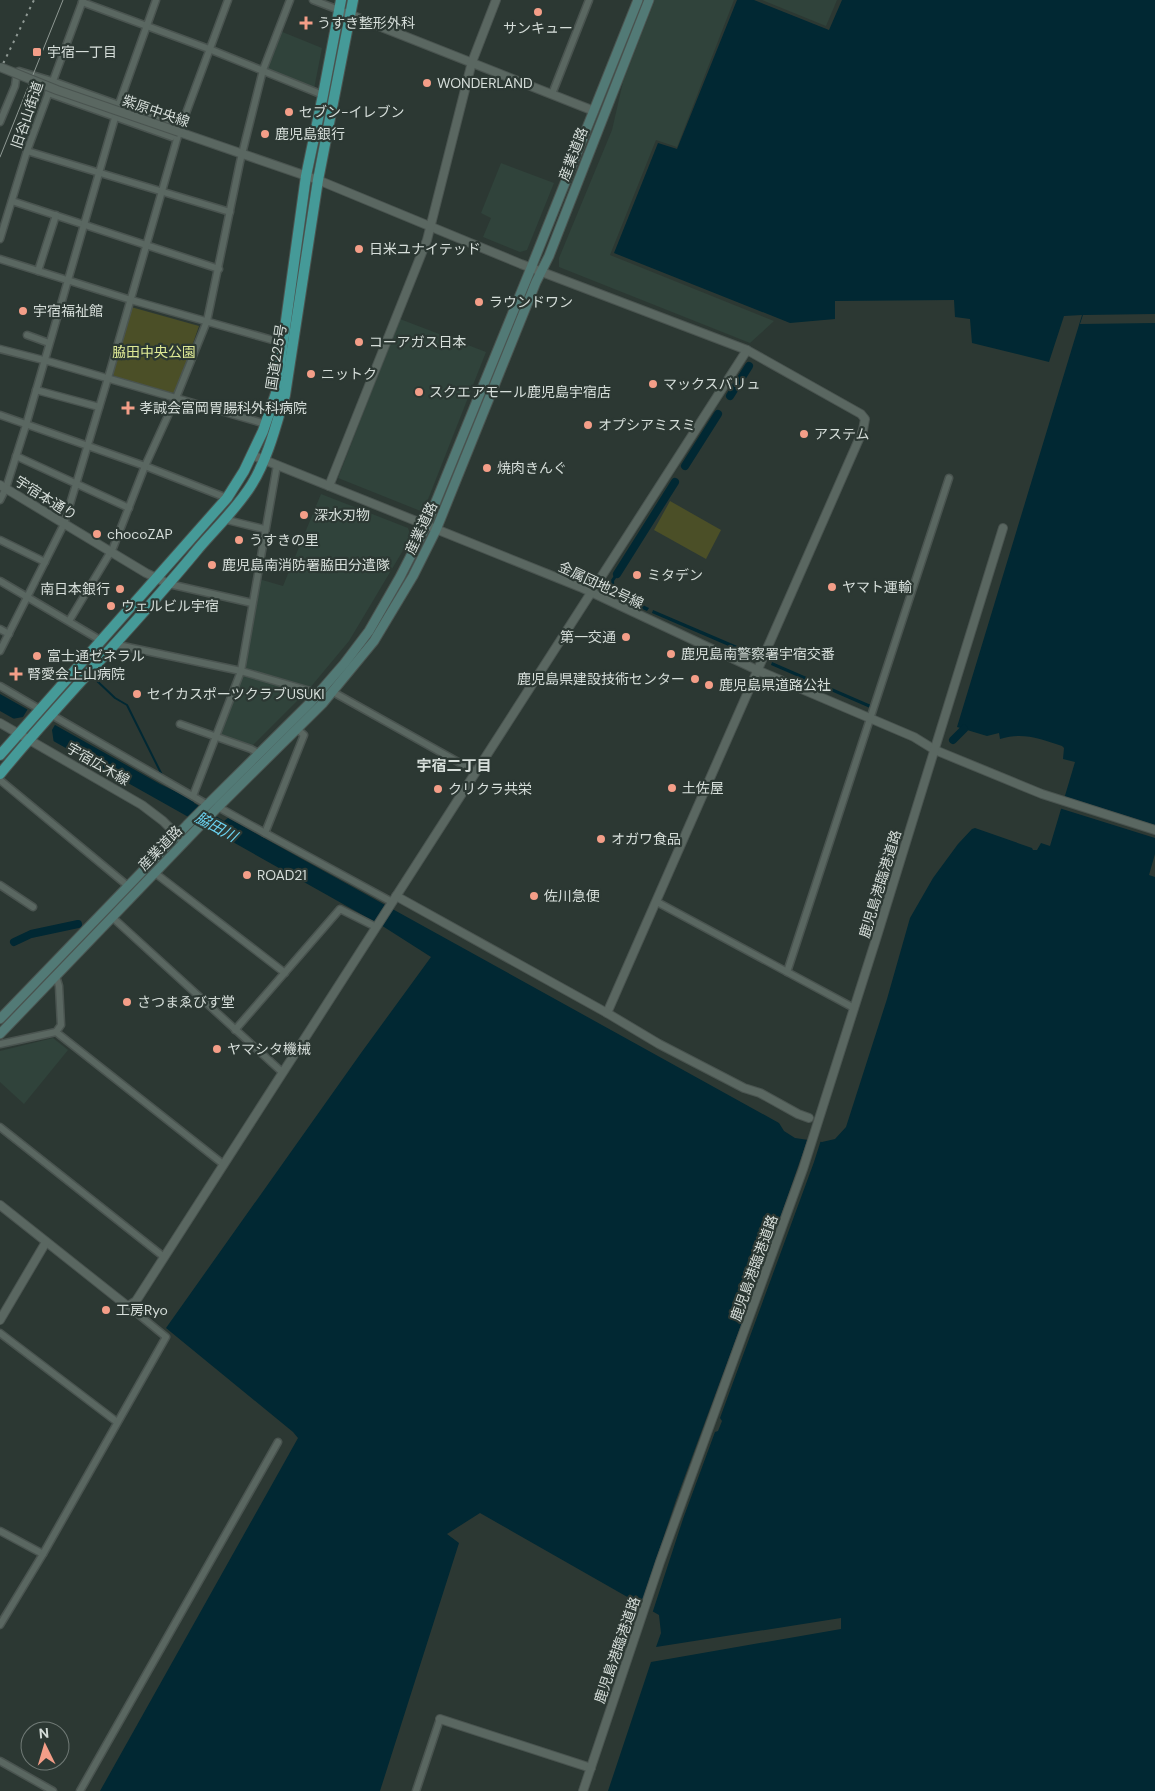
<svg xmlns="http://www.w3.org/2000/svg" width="1155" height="1791" font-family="'DM Sans','Noto Sans JP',sans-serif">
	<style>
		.built { fill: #30433b }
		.green { fill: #4b4f27 }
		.water { fill: #012833 }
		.pier { fill: #2c3833 }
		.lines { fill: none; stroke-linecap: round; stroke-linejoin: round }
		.stream { stroke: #012833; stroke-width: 2 }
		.canal { stroke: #012833; stroke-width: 8 }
		.minor-casing { stroke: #4a5450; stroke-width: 9 }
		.tertiary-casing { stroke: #4a5450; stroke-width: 10 }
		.secondary-casing { stroke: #4a5450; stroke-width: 11 }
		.trunk-casing { stroke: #4a5450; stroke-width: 12 }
		.minor { stroke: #5a6761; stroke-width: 6 }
		.tertiary { stroke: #5a6761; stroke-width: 8 }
		.secondary { stroke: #527a76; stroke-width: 9 }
		.trunk { stroke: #459a98; stroke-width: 10 }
		.tram { stroke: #8f9994; stroke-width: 1 }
		.rail { stroke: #8f9994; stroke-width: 2; stroke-dasharray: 2.5 5; stroke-linecap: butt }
		.tertiary-bridge-casing { stroke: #4a5450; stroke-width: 10; stroke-linecap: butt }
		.tertiary-bridge { stroke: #5a6761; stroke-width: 8 }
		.poi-dot { fill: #f49e88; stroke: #2c3833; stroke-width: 2 }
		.labels { text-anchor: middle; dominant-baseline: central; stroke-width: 4.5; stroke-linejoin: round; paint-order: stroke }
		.poi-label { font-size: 14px; fill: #d6deda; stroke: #2c3833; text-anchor: start }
		.street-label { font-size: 14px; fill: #d6deda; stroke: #2c3833 }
		.park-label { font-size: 14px; fill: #dee995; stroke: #2c3833 }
		.neighbourhood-label { font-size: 15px; font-weight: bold; fill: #d6deda; stroke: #2c3833 }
		.water-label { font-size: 15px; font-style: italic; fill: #6bd4f3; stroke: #2c3833 }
	</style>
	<rect width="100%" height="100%" fill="#2c3833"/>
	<!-- built -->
	<g class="built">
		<polygon points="655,0 734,0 677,147 656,140 610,255 774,321 750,343 559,267 559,258 612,130 623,82"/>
		<polygon points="762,0 837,0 826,26"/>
		<polygon points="280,31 322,48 314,89 270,71 267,67"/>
		<polygon points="501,163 554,183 527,250 520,252 483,237 491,218 481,213"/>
		<polygon points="400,319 486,352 423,512 338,478"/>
		<polygon points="321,494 408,528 411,537 349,641 309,689 243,669 259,579 283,586"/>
		<polygon points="242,673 306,692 250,748 219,736"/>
		<polygon points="53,1038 68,1050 24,1104 0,1082 0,1051"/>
	</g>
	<!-- green -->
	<g class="green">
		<polygon points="131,307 199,326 176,392 172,393 115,377 112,373"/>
		<polygon points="670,501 721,530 706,559 654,530"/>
	</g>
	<!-- water -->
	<g class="water">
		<path d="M737,0H754L829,30L842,0H1155V854L1149,875L1155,877V1791H608L651,1662L841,1629V1618L656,1647L661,1633L659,1615L480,1513L447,1534L459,1543L380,1791H100L298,1438L293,1432L166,1328L361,1053L431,957L384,927L0,711V694L160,784L193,800L194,803L224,821L228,818L779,1123L784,1131L795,1138L822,1142L835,1139L846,1127L887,999L910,918L933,878L958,844L972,829L975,828L1032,848L1033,850H1037L1041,843L1050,846L1075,762L1063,759L1064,748L1062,746C1039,739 1024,732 1000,739L999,733L987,736L957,727L1082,315L1064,316L1049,362L972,343L970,319L955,317L954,300L835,301V319L790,323L614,253L658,143L677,149Z"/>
		<polygon points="621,565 624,567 614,581 615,592 649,608 647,611 609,594 611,580"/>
		<polygon points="653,610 756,654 754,657 652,613"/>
		<polygon points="772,662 871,705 870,708 771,665"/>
	</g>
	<!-- pier -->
	<g class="pier">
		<polygon points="1155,314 1155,323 1080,324 1083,315"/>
		<polygon points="29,707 56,723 52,730 54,744 12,719 23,717"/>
		<polygon points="1063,796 1155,825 1155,838 1059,808"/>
		<polygon points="808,1138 821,1140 814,1162 720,1418 722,1421 718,1431 715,1432 683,1519 652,1614 640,1607 676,1500 767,1255"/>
	</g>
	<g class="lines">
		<!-- stream -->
		<polyline class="stream" points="95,679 115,698 127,705 162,775"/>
		<!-- canal -->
		<g class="canal">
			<polyline points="730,396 749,366"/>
			<polyline points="685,466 718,414"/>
			<polyline points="617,574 675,482"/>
			<polyline points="953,740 964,729"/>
			<polyline points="14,942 31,934 78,924"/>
		</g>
		<!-- minor casing -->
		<g class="minor-casing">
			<g id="minor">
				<polyline points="313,0 339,10"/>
				<polyline points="82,2 209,49 323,95"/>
				<polyline points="48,93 172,137 179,132"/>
				<polyline points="552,94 589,0"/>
				<polyline points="0,122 15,86 17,72 19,71 52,81 175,125 179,132"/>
				<polyline points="27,151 230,212"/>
				<polyline points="12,201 219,269"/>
				<polyline points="0,239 27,151 83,0"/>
				<polyline points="0,259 131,300 283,343"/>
				<polyline points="38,271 56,215"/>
				<polyline points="27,335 49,343"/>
				<polyline points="0,349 51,362 266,424"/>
				<polyline points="36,390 99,407"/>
				<polyline points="0,415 145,466 227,498"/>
				<polyline points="16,456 129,508"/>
				<polyline points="0,500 6,488 26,425 119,104 156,0"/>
				<polyline points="223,519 264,529"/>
				<polyline points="0,540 45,562"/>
				<polyline points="0,581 100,640"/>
				<polyline points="169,584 252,603"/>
				<polyline points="69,621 113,548 145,466 176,398 207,321 240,162 263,70 290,0"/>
				<polyline points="0,629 9,634"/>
				<polyline points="113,644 241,671 310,691 317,695"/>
				<polyline points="0,651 64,524 108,378 179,132 228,0"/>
				<polyline points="0,686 41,710"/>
				<polyline points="333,692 476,772"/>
				<polyline points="50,714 208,805"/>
				<polyline points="180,724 251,749 258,753"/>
				<polyline points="297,729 304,735 265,833 392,902"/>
				<polyline points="0,780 128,886"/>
				<polyline points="193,796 241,671 277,465"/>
				<polyline points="218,807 265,833"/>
				<polyline points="155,873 285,973"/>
				<polyline points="0,885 33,907"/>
				<polyline points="657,902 854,1008"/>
				<polyline points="112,917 282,1072"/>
				<polyline points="787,972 949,478"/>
				<polyline points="235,1030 340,909 376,927"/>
				<polyline points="56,1032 223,1164"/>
				<polyline points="0,1044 56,1032 61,1025 59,986 56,976"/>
				<polyline points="0,1127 164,1257"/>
				<polyline points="0,1333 117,1422"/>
				<polyline points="0,1531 43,1554"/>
				<polyline points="0,1625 43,1554 166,1337 133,1310 130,1305"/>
				<polyline points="0,1761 53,1791"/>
				<polyline points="80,1791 278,1442"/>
				<polyline points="416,1791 440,1719"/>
			</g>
		</g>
		<!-- tertiary casing -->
		<g class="tertiary-casing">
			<g id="tertiary">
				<polyline points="346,13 594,111"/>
				<polyline points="179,132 318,180 521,264 747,350 861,414 865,419 863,430 607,1013"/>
				<polyline points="252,455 580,587 757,670 914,737 935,750 1042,794 1155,830"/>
				<polyline points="0,485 146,573 169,584"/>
				<polyline points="329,486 427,240 472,62 496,0"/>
				<polyline points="0,723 142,805 163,821 184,842"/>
				<polyline points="396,896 607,1013 659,1044 744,1088 760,1093 798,1114 809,1118"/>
				<polyline points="0,1205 126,1305 130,1305 136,1301 747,350"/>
				<polyline points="0,1320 46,1242"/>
				<polyline points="440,1719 591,1768"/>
				<polyline points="583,1791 660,1562 803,1169 877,936 1003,528"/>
			</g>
		</g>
		<!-- secondary casing -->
		<g class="secondary-casing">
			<g id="secondary">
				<polyline points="0,1019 187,825 310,703 344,664 369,631 400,577 426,526 531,268 638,0"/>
				<polyline points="0,1034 218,807 323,703 374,641 413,576 436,530 536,282 549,256 649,0"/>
			</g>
		</g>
		<!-- trunk casing -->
		<g class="trunk-casing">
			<g id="trunk">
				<polyline points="0,755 227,498 244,471 263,431 276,393 306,176 323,95 341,0"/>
				<path d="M0,774C64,696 135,626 198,549C216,528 238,507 252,484C268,458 276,425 285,395L318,180L353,0"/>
			</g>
		</g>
		<!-- minor -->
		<use href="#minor" class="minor"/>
		<!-- tertiary -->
		<use href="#tertiary" class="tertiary"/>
		<!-- secondary -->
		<use href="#secondary" class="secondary"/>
		<!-- trunk -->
		<use href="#trunk" class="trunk"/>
		<!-- tram -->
		<polyline class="tram" points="0,157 63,0"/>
		<!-- rail -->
		<polyline class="rail" points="0,70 34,0"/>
		<!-- tertiary-bridge casing -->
		<g class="tertiary-bridge-casing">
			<polyline id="tertiary-bridge" points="0,67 57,90 179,132"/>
		</g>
		<!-- tertiary-bridge -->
		<use href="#tertiary-bridge" class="tertiary-bridge"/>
	</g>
	<!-- markers -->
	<g class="poi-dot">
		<circle cx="538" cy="12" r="5"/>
		<path d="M303.5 15.5h5v5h5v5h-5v5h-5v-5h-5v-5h5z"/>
		<rect x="32" y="47" width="10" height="10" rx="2.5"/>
		<circle cx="427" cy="83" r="5"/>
		<circle cx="289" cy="112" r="5"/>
		<circle cx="265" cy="134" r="5"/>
		<circle cx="359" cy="249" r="5"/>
		<circle cx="479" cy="302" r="5"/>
		<circle cx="23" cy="311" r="5"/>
		<circle cx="359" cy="342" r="5"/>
		<circle cx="311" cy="374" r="5"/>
		<circle cx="653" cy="384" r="5"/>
		<circle cx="419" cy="392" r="5"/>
		<path d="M125.5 400.5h5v5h5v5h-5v5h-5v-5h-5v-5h5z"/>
		<circle cx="588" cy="425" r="5"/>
		<circle cx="804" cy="434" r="5"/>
		<circle cx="487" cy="468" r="5"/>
		<circle cx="304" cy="515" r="5"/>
		<circle cx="97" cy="534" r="5"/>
		<circle cx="239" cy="540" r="5"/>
		<circle cx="212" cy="565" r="5"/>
		<circle cx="637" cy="575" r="5"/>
		<circle cx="832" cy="587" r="5"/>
		<circle cx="120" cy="589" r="5"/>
		<circle cx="111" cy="606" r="5"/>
		<circle cx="626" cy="637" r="5"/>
		<circle cx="671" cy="654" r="5"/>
		<circle cx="37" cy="656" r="5"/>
		<path d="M13.5 666.5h5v5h5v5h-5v5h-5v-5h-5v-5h5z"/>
		<circle cx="695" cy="679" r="5"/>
		<circle cx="709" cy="685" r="5"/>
		<circle cx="137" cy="694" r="5"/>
		<circle cx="672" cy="788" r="5"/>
		<circle cx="438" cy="789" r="5"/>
		<circle cx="601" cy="839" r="5"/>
		<circle cx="247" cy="875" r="5"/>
		<circle cx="534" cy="896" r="5"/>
		<circle cx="127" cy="1002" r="5"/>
		<circle cx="217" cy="1049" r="5"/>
		<circle cx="106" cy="1310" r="5"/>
	</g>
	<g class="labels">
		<!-- poi labels -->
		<g class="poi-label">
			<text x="317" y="23">うすき整形外科</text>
			<text x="538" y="28" text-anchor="middle">サンキュー</text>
			<text x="47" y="52">宇宿一丁目</text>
			<text x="437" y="83">WONDERLAND</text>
			<text x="299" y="112">セブン-イレブン</text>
			<text x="275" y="134">鹿児島銀行</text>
			<text x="369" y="249">日米ユナイテッド</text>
			<text x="489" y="302">ラウンドワン</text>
			<text x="33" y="311">宇宿福祉館</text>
			<text x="369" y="342">コーアガス日本</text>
			<text x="321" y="374">ニットク</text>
			<text x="663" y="384">マックスバリュ</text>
			<text x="429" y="392">スクエアモール鹿児島宇宿店</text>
			<text x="139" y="408">孝誠会富岡胃腸科外科病院</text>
			<text x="598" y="425">オプシアミスミ</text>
			<text x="814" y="434">アステム</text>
			<text x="497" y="468">焼肉きんぐ</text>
			<text x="314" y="515">深水刃物</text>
			<text x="107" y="534">chocoZAP</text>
			<text x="249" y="540">うすきの里</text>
			<text x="222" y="565">鹿児島南消防署脇田分遣隊</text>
			<text x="647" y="575">ミタデン</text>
			<text x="842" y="587">ヤマト運輸</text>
			<text x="110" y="589" text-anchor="end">南日本銀行</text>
			<text x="121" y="606">ウェルビル宇宿</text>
			<text x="616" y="637" text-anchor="end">第一交通</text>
			<text x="681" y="654">鹿児島南警察署宇宿交番</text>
			<text x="47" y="656">富士通ゼネラル</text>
			<text x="27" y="674">腎愛会上山病院</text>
			<text x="685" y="679" text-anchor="end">鹿児島県建設技術センター</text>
			<text x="719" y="685">鹿児島県道路公社</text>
			<text x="147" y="694">セイカスポーツクラブUSUKI</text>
			<text x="682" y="788">土佐屋</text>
			<text x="448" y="789">クリクラ共栄</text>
			<text x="611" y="839">オガワ食品</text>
			<text x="257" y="875">ROAD21</text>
			<text x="544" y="896">佐川急便</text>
			<text x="137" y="1002">さつまゑびす堂</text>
			<text x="227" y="1049">ヤマシタ機械</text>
			<text x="116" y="1310">工房Ryo</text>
		</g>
		<!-- street labels -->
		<g class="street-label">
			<text transform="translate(156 111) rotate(19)">紫原中央線</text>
			<text transform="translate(27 115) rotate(-71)">旧谷山街道</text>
			<text transform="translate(573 154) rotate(-69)">産業道路</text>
			<text transform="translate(276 357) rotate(-81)">国道225号</text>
			<text transform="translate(46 498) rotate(32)">宇宿本通り</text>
			<text transform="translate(421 528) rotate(-65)">産業道路</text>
			<text transform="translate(601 585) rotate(25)">金属団地2号線</text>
			<text transform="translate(98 764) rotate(30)">宇宿広木線</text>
			<text transform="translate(160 848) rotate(-46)">産業道路</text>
			<text transform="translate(880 884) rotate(-73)">鹿児島港臨港道路</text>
			<text transform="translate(754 1268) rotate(-70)">鹿児島港臨港道路</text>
			<text transform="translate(617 1650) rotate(-71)">鹿児島港臨港道路</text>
		</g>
		<!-- park labels -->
		<g class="park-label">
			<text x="154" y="352">脇田中央公園</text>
		</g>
		<!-- neighbourhood labels -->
		<g class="neighbourhood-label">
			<text x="454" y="766">宇宿二丁目</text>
		</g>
		<!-- water labels -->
		<g class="water-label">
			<text transform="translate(216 827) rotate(29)">脇田川</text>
		</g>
	</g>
	<!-- north arrow -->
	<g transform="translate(45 1746) rotate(355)"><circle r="24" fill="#2c3833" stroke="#707a76"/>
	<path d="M0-4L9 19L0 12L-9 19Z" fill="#f49e88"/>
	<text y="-8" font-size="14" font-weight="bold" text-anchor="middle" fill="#d6deda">N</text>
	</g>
</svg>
